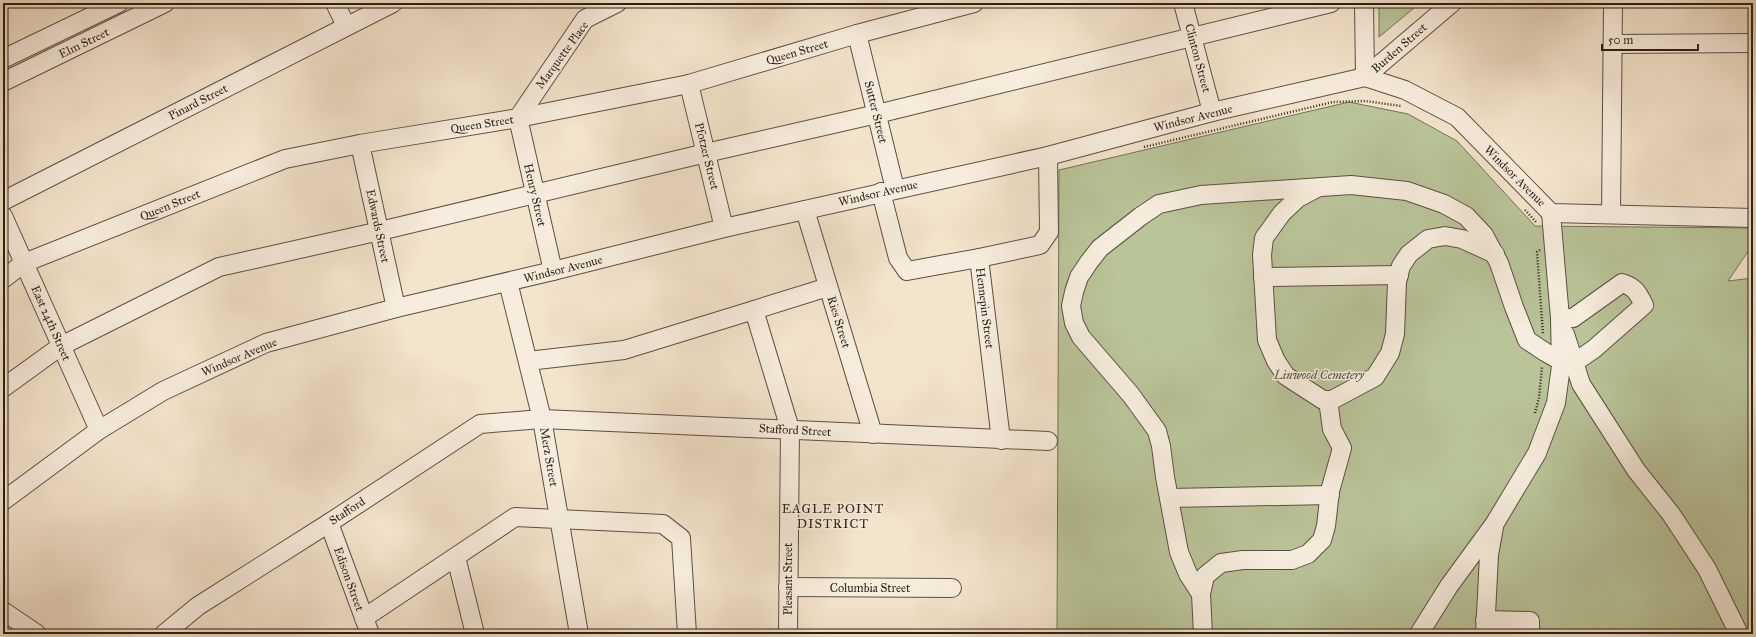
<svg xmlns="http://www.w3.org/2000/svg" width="1756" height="637" font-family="'IM FELL Great Primer',serif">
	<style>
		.green { fill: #b9c499; stroke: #727257 }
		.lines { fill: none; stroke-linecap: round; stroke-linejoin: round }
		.minor-casing { stroke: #5c5043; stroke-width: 20 }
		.path { stroke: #2a1f15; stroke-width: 2.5; stroke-dasharray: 1 2; stroke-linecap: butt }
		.minor { stroke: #f7edde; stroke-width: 18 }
		.labels { text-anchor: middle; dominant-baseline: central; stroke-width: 3; stroke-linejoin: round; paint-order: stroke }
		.street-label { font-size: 12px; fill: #2a1f15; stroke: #f7edde }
		.park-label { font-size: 12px; font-style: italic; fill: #55513d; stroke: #f7edde }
		.neighbourhood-label { font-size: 13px; letter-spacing: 1px; fill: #2a1f15; stroke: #f7edde }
	</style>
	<rect width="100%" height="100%" fill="#f3e4cc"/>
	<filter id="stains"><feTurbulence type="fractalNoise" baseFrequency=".005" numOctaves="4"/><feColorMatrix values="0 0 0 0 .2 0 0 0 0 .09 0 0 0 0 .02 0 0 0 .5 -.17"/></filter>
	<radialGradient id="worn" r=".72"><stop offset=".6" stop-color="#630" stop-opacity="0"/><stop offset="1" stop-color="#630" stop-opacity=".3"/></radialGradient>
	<!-- green -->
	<g class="green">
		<polygon points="1379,3 1420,3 1379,37"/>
		<polygon points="1349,102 1408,114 1457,141 1535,226 1753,228 1753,244 1728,281 1753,278 1753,634 1057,634 1059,170"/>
	</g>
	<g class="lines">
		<!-- minor casing -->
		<g class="minor-casing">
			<g id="minor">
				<polyline points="335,3 346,26"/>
				<polyline points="1183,3 1212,112"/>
				<polyline points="1364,3 1365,77"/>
				<polyline points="857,34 895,189"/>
				<polyline points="1613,44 1753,43"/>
				<polyline points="3,59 119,3"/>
				<polyline points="1365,77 1452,3"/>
				<polyline points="3,82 165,3"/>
				<polyline points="689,84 724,228"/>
				<polyline points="360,144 396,308"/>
				<polyline points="1317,188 1298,198 1282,213 1264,238 1262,255 1267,340 1276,361 1286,376 1323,400 1332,400 1375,377 1390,353 1395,334 1397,282 1401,266 1409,254 1428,239 1445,236 1462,239 1495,254"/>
				<polyline points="881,192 898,258 907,271 979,258"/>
				<polyline points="3,201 393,3"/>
				<polyline points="805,210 873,434"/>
				<polyline points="1611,214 1613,3"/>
				<polyline points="3,216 99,430"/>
				<polyline points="553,271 518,118 585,19 617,3"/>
				<polyline points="1263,277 1399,275"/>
				<polyline points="3,279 24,263 285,159 360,144 518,118 689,84 857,34 974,3"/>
				<polyline points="508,282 542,419 579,634"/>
				<polyline points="754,310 828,287"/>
				<path d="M1560,318H1573L1622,283C1635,287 1638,293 1644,305L1594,349L1575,362"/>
				<polyline points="1565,334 1581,384 1636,470 1671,514 1707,569 1739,634"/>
				<polyline points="528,361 624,350 754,310 790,429 788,634"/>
				<polyline points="3,388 61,346 219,267 380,231 706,153 877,114 1331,3"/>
				<polyline points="1001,440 979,258 1040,245 1049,232 1048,156"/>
				<polyline points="1170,498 1330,495"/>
				<polyline points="3,501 99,430 163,391 266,343 396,308 553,271 724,228 1048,156 1212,112 1365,77 1405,90 1457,117 1551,213 1753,218"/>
				<polyline points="329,523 370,634"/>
				<polyline points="456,557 475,634"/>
				<polyline points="788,587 952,588"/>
				<polyline points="1201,594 1188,574 1179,552 1165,477 1161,446 1157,431 1131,395 1081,337 1074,323 1071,306 1074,292 1079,277 1089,262 1100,248 1141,216 1159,204 1201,195 1351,185 1407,191 1444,204 1466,216 1484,235 1499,263 1514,307 1527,340 1545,352 1561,361"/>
				<polyline points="3,611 37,634"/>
				<polyline points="364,618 515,517 663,524 681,538 687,634"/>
				<polyline points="1485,620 1530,621 1530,634"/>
				<polyline points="164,634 198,606 329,523 480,424 542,419 1048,441"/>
				<polyline points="1203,634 1201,594 1205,576 1221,563 1243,560 1292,560 1308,554 1322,540 1326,526 1330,491 1342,448 1332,429 1328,400"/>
				<polyline points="1419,634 1449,586 1495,523 1537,453 1556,403 1561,366 1560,318 1551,213"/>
				<polyline points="1485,634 1489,555 1494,527"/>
			</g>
		</g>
		<!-- path -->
		<g class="path">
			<polyline points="1144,147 1333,102 1365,101 1401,106"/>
			<polyline points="1525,210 1537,223"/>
			<polyline points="1540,250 1537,252 1543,334"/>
			<polyline points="1535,413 1539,398 1542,367"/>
		</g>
		<!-- minor -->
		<use href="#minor" class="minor"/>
	</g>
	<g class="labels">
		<!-- street labels -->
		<g class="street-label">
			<text transform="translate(84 43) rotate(-26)">Elm Street</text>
			<text transform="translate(1399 48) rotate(-41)">Burden Street</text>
			<text transform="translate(797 52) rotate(-16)">Queen Street</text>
			<text transform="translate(562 55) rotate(-54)">Marquette Place</text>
			<text transform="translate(1198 58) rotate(75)">Clinton Street</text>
			<text transform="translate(198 102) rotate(-27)">Pinard Street</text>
			<text transform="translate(876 112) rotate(76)">Sutter Street</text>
			<text transform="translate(1193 118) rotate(-14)">Windsor Avenue</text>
			<text transform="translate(482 124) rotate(-9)">Queen Street</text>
			<text transform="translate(707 156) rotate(76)">Pfotzer Street</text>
			<text transform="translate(1515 176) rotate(45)">Windsor Avenue</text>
			<text transform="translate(878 193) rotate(-13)">Windsor Avenue</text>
			<text transform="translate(535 195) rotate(77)">Henry Street</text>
			<text transform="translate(170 205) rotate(-22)">Queen Street</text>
			<text transform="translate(378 226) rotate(78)">Edwards Street</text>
			<text transform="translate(563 269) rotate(-14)">Windsor Avenue</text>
			<text transform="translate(985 308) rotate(83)">Hennepin Street</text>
			<text transform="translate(839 322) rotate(73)">Ries Street</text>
			<text transform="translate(51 323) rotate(66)">East 24th Street</text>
			<text transform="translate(239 357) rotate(-23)">Windsor Avenue</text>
			<text transform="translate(795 430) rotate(3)">Stafford Street</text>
			<text transform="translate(549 457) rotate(80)">Merz Street</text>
			<text transform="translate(347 511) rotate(-33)">Stafford</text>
			<text transform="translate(349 579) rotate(70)">Edison Street</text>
			<text transform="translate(788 579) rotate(-90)">Pleasant Street</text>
			<text x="870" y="588">Columbia Street</text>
		</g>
		<!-- park labels -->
		<g class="park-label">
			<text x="1319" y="375">Linwood Cemetery</text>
		</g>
		<!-- neighbourhood labels -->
		<g class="neighbourhood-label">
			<text x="833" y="509">EAGLE POINT<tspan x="833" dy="15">DISTRICT</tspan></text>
		</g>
	</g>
	<!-- margin -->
	<rect width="1756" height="637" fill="none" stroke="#f3e4cc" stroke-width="16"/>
	<rect x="4" y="4" width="1748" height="629" fill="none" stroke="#2a1f15" stroke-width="2"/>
	<rect x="8" y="8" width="1740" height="621" fill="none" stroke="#2a1f15"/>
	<!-- scale -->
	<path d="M1602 44v6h96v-6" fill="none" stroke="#2a1f15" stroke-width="2"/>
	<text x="1608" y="44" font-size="12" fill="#2a1f15" stroke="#f7edde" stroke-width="3" paint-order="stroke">50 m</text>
	<rect width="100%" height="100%" filter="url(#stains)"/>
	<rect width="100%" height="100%" fill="url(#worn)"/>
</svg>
